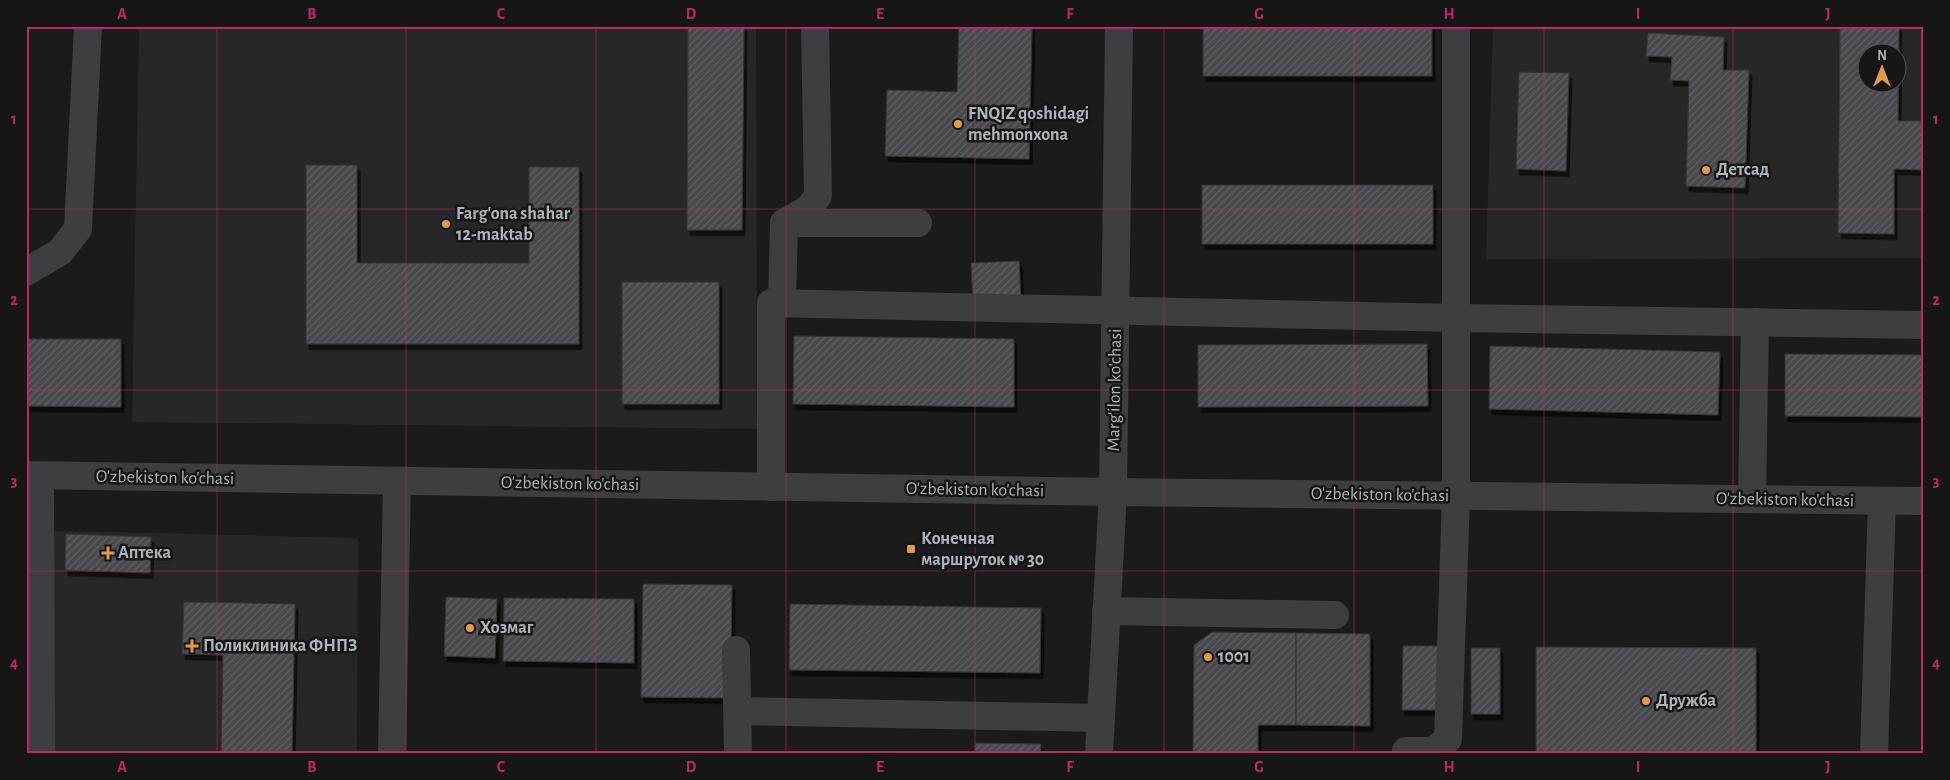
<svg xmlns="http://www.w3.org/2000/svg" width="1950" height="780" font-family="'Alegreya Sans',sans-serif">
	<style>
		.built { fill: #27272a; fill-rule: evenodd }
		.building { fill: url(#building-hatch); stroke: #353538; fill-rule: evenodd; filter: url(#shadow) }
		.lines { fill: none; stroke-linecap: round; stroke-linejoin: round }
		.minor { stroke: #3c3e41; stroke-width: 28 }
		.grid { fill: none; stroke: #c02865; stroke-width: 1; stroke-opacity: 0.55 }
		.poi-dot { fill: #e59a4a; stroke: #161618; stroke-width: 2 }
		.labels { text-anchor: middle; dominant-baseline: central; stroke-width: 5; stroke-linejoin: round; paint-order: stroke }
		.poi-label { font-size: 18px; font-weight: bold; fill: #aeb4bb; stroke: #161618; text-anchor: start }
		.street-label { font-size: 18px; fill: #aeb4bb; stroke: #161618 }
		.neatline { fill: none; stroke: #c02865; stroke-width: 2 }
		.grid-label { font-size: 16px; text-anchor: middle; font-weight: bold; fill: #c02865 }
	</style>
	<defs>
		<pattern id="building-hatch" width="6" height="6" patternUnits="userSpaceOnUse" patternTransform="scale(1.25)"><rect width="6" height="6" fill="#48494d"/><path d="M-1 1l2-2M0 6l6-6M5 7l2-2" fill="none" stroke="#606165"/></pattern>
		<filter id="shadow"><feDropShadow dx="3" dy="5.5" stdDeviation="0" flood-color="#0009"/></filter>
	</defs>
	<rect width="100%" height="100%" fill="#1b1b1d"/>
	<!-- built -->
	<g class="built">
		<polygon points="139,26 756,26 757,429 132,422"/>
		<path d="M1493,26H1924V258L1486,259ZM1868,52H1898V82H1868Z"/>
		<polygon points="26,530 358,538 357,754 26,754"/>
	</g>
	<!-- building -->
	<g class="building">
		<polygon points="688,26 744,26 742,230 687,230"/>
		<polygon points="959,26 1032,26 1029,159 885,156 887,90 957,92"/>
		<rect x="1203" y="26" width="229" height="50"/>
		<path d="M1840,26H1899L1898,121H1924V170L1894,169V234L1838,233ZM1868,52H1898V82H1868Z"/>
		<polygon points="1648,33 1724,37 1723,70 1749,70 1745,188 1686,186 1689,81 1670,80 1672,57 1646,56"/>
		<polygon points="1519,72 1569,73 1566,171 1516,169"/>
		<polygon points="306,165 357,165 357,263 529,263 529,167 579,167 579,344 306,344"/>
		<rect x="1202" y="185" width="231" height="59"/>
		<polygon points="1019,261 1021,302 973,304 971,263"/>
		<rect x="622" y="282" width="97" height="122"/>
		<polygon points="794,336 1014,339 1014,407 793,404"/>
		<polygon points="26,339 121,339 121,407 26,406"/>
		<polygon points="1427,344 1428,406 1198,407 1198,345"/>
		<polygon points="1490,346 1720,352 1718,415 1489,409"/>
		<polygon points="1785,354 1924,355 1924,417 1785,416"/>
		<polygon points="66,534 151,537 150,573 65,570"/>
		<polygon points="643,584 732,585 730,698 641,697"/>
		<polygon points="446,597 497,599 495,658 444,656"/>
		<polygon points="504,598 634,599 634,663 503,661"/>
		<polygon points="184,602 295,604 292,754 221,754 223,655 182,654"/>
		<polygon points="790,604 1041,608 1040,673 789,670"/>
		<polygon points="1212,632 1296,633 1296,725 1258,725 1258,754 1193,754 1194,645"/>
		<polygon points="1296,633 1370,634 1370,726 1296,725"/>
		<polygon points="1403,646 1438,646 1438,710 1402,710"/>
		<polygon points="1536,647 1756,648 1756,754 1536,754"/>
		<rect x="1471" y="648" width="29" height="66"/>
		<polygon points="975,743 1041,744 1040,754 975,754"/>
	</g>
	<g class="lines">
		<!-- minor -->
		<g class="minor">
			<polyline points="784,223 918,223"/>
			<polyline points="26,272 60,252 78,229 88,26"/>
			<polyline points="782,302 784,223 808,209 818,196 815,26"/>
			<polyline points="26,475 1113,492 1924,501"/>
			<polyline points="40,476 41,754"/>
			<polyline points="771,487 771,303 1457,318 1924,325"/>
			<polyline points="1752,499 1755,322"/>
			<polyline points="1106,611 1335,615"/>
			<polyline points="736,650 738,754"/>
			<polyline points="738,711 1101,718"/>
			<polyline points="1406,751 1433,751 1448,739 1456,496 1456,26"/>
			<polyline points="392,754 397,481"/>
			<polyline points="1099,754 1113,492 1119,26"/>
			<polyline points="1874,754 1882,501"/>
		</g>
	</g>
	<!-- grid -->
	<path class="grid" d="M217,26V754M406,26V754M596,26V754M786,26V754M975,26V754M1164,26V754M1354,26V754M1544,26V754M1733,26V754M26,209H1924M26,390H1924M26,571H1924"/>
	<!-- markers -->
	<g class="poi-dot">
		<circle cx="958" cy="124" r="5"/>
		<circle cx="1706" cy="170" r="5"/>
		<circle cx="446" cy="224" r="5"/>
		<rect x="906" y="544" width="10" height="10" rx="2.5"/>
		<path d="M105.5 545.5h5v5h5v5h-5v5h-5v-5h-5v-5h5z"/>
		<circle cx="470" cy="628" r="5"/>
		<path d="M189.5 638.5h5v5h5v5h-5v5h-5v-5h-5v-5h5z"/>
		<circle cx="1208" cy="657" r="5"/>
		<circle cx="1646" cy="701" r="5"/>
	</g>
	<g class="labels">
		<!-- poi labels -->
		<g class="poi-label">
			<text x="968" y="114">FNQIZ qoshidagi<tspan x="968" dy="21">mehmonxona</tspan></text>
			<text x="1716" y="170">Детсад</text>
			<text x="456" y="214">Farg'ona shahar<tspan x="456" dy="21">12-maktab</tspan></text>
			<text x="921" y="539">Конечная<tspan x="921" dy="21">маршруток № 30</tspan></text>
			<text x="118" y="553">Аптека</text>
			<text x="480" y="628">Хозмаг</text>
			<text x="203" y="646">Поликлиника ФНПЗ</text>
			<text x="1218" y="657">1001</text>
			<text x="1656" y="701">Дружба</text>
		</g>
		<!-- street labels -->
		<g class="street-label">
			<text transform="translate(1115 390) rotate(-89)">Marg'ilon ko'chasi</text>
			<text transform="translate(165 478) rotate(1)">O'zbekiston ko'chasi</text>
			<text transform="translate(570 484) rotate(1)">O'zbekiston ko'chasi</text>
			<text transform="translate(975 490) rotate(1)">O'zbekiston ko'chasi</text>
			<text transform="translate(1380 495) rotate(1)">O'zbekiston ko'chasi</text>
			<text transform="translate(1785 500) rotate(1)">O'zbekiston ko'chasi</text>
		</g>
	</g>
	<!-- border -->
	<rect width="1950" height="780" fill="none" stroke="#161618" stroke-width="55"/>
	<!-- north arrow -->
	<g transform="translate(1882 68)"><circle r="24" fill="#161618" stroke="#535559"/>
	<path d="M0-4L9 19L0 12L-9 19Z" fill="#e59a4a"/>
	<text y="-8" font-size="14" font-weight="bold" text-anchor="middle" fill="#aeb4bb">N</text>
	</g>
	<rect x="28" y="28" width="1894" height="724" class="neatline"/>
	<g class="grid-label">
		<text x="122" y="19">A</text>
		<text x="312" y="19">B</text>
		<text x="501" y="19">C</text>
		<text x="691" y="19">D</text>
		<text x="880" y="19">E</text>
		<text x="1070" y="19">F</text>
		<text x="1259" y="19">G</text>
		<text x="1449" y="19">H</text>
		<text x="1638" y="19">I</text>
		<text x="1828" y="19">J</text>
		<text x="14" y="124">1</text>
		<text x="1936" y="124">1</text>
		<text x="14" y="305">2</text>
		<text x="1936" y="305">2</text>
		<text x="14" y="486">3</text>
		<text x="1936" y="486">3</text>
		<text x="14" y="668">4</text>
		<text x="1936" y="668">4</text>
		<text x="122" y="772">A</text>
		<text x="312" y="772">B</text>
		<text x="501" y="772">C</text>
		<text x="691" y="772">D</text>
		<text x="880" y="772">E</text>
		<text x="1070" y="772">F</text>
		<text x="1259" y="772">G</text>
		<text x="1449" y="772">H</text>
		<text x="1638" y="772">I</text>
		<text x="1828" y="772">J</text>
	</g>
</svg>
